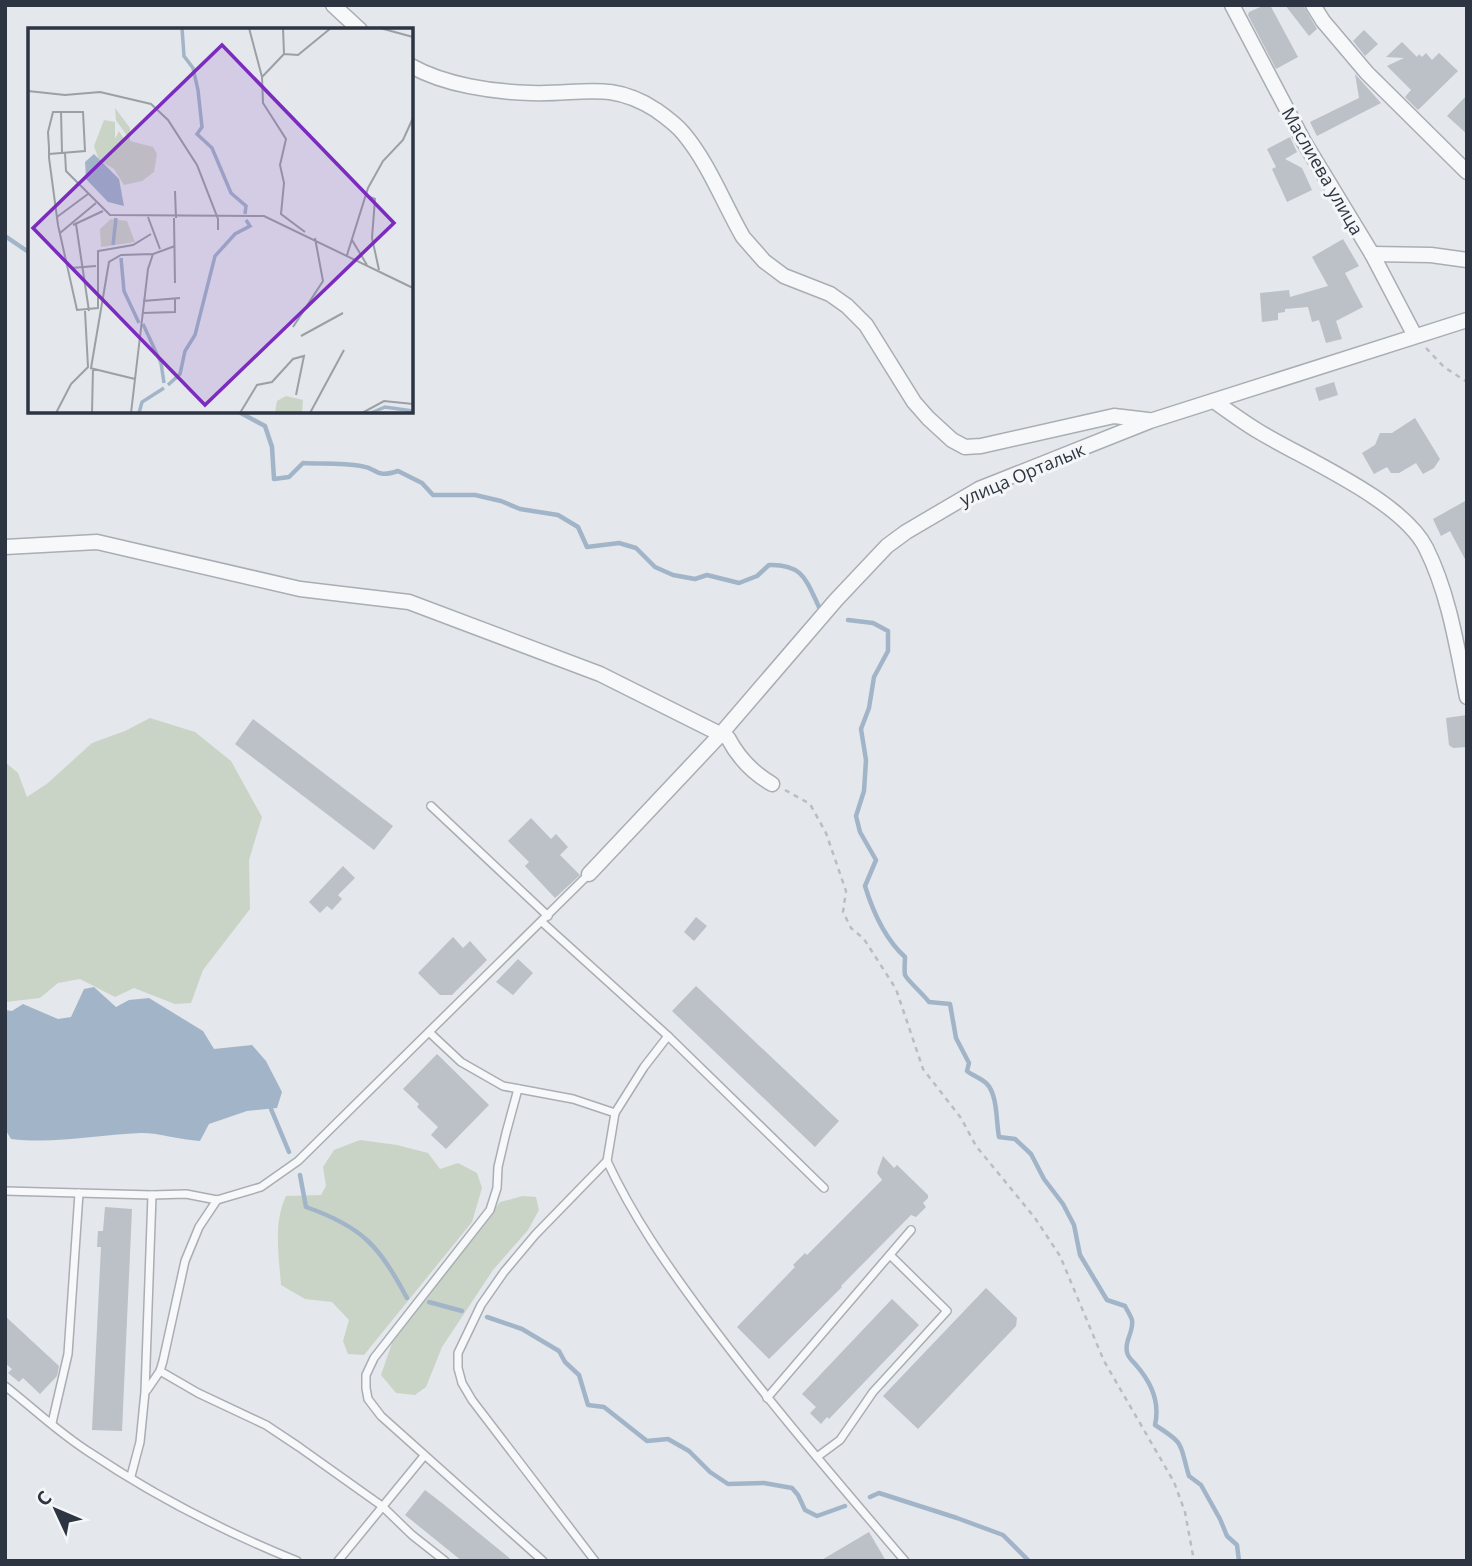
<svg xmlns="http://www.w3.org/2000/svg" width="1472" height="1566" font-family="'Open Sans',sans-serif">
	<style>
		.green { fill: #cad4c6 }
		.water { fill: #a2b5c8 }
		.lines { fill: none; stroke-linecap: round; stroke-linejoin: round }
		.stream { stroke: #a2b5c8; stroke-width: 4.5 }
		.building { fill: #bcc0c7 }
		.lane-casing { stroke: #a9aeb5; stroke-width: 10 }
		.street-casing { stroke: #a9aeb5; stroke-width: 17 }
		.path { stroke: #babec2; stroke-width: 2.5; stroke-dasharray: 5 5; stroke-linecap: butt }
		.lane { stroke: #f7f8f9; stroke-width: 7 }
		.street { stroke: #f7f8f9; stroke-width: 14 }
		.labels { text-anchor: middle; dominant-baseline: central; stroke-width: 6; stroke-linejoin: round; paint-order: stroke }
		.street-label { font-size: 18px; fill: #2d3542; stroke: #f4f6f8 }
		.inset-river { fill: none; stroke: #a2b5c8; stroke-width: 3.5 }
		.inset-road { fill: none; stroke: #9ba0a7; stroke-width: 2 }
		.view { fill: #7b2cbf; fill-opacity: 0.15; stroke: #7b2cbf; stroke-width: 3.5 }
		.inset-edge { fill: none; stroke: #2d3542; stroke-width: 3.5 }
	</style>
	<rect width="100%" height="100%" fill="#e4e7eb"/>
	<!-- green -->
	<g class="green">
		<polygon points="150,718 195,732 231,761 262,817 249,860 250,909 203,970 191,1003 175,1004 134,988 115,997 80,979 58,983 40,998 5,1002 5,762 18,773 27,797 48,783 92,743 125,731"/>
		<path d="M360,1140L397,1145L428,1153L440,1169L458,1163L477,1173L482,1188L472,1222L364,1355L348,1354L343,1341L349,1320L332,1302L305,1299L281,1285C279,1256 273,1223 286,1196L321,1195L326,1186L323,1167L334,1150Z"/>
		<polygon points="523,1196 536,1197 539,1210 528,1230 493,1270 442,1347 426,1387 415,1395 396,1393 381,1375 392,1343 500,1202"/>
	</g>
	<!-- water -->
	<path class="water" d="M94,987L116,1007L129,1000L149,998L203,1031L214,1049L252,1045L266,1061L282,1092L277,1108L247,1111L209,1124L200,1141C180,1140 160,1133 141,1133C97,1135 54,1144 11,1139L5,1129V1010L12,1011L23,1004L58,1019L71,1017L84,989Z"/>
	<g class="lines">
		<!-- stream -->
		<g class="stream">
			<polyline points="5,236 30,253"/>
			<path d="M237,411L265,426L272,447L274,479L289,477L303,463C322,464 342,463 361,466C379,468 374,479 398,471L422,483L433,495H475L501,501L520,509L558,515L578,527L587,547L619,543L636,548L655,567L673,575L695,579L707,575L739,583L757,576L769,565C803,564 806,580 819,607"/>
			<path d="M848,620L873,623L888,631V651L874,677L869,708L861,729L866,760L864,791L856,816L860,832L876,860L865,886C873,912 885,939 905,957C905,962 904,970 905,975C907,980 924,995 929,1002L950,1004L956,1038L969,1063L967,1071C973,1076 981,1078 986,1083C998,1094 996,1122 999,1137L1015,1139L1031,1154L1044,1179L1063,1204L1074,1225L1080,1255L1107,1300L1125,1306C1127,1310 1131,1316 1132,1320C1134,1332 1124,1341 1127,1352C1128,1358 1132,1360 1136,1365C1151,1382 1160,1403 1155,1425C1187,1445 1179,1444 1189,1476L1201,1485L1220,1519L1227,1536L1237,1545L1239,1561"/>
			<polyline points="271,1109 289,1152"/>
			<path d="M300,1175L306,1207C363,1227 379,1246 407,1298"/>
			<polyline points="429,1302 462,1311"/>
			<polyline points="487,1317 522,1329 559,1351 565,1362 579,1375 588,1405 604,1407 647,1441 668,1439 689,1451 710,1472 728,1484 764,1483 792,1488 798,1495 805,1510 817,1516 845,1506"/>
			<polyline points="870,1497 879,1493 957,1518 1003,1535 1029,1561"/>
		</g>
	</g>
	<!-- building -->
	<g class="building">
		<polygon points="1265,5 1270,5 1298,57 1276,69 1248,15 1249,12"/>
		<polygon points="1285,5 1303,5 1317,29 1309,36"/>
		<polygon points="1364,30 1378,44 1365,56 1353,41"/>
		<polygon points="1402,42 1417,57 1419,54 1422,57 1426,53 1432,60 1439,53 1458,71 1418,110 1405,97 1411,90 1387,66 1404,58 1386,57"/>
		<polygon points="1355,74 1381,103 1317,136 1310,122 1359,98"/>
		<polygon points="1467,95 1467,134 1447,116"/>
		<polygon points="1290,137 1297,152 1285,159 1302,168 1312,190 1287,202 1272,169 1276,167 1267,149"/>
		<polygon points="1343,239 1359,266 1345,273 1363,307 1336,321 1342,339 1326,343 1319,320 1312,322 1308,307 1285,309 1285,312 1278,313 1278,320 1262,322 1260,293 1289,290 1290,297 1328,286 1312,257"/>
		<polygon points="1334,382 1338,395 1319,401 1315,388"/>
		<polygon points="1415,418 1440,459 1434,468 1423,474 1416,463 1399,473 1391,473 1387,467 1374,474 1362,453 1375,445 1380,433 1392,433"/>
		<polygon points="1467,500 1467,563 1450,531 1441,536 1433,519"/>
		<polygon points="1467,715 1467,747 1453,748 1449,745 1446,718"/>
		<polygon points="253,719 393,826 374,850 235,744"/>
		<polygon points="531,818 551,839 556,834 568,847 560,855 580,875 555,898 525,866 529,862 508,841"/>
		<polygon points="343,866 355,878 338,895 342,899 332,910 327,906 320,913 309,902"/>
		<polygon points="696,917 707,926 694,941 684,932"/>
		<polygon points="453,937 463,948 470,941 487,960 452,995 440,995 418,973"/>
		<polygon points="518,959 533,973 513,995 496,982"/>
		<polygon points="696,986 839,1121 815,1147 672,1011"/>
		<polygon points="437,1054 489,1105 446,1149 431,1135 438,1127 417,1107 419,1104 403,1089"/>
		<polygon points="883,1156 894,1168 897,1165 928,1195 928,1198 923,1203 926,1207 916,1217 911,1215 841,1286 842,1287 769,1359 737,1327 795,1267 793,1265 805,1253 807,1255 882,1180 877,1173"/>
		<polygon points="105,1207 132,1209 122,1431 92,1430 101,1247 97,1247 98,1231 103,1231"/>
		<polygon points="986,1288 1017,1318 1016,1326 918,1429 883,1396"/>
		<polygon points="892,1299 919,1325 829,1419 827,1417 821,1424 810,1413 816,1407 802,1394"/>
		<polygon points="5,1316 59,1366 57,1376 40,1394 23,1378 19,1382 8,1373 12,1369 5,1363"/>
		<polygon points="425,1490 442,1503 513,1561 462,1561 405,1515"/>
		<polygon points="869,1532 886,1561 820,1561"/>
	</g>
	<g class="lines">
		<!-- lane casing -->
		<g class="lane-casing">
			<g id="lane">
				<polyline points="431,806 548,916"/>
				<polyline points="542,922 668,1036 824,1188"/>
				<polyline points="430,1033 461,1062 503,1086 573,1099 615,1113"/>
				<polyline points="518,1089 506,1133 498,1167 497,1188 490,1210 374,1358 366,1375 366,1388 368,1399 381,1416 543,1561"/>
				<path d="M607,1161C633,1217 666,1264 703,1314C766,1399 836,1480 905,1561"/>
				<polyline points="5,1191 152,1195 186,1194 217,1200 261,1187 298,1161 589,874"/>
				<polyline points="160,1371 198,1393 266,1425 299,1447 382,1506 412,1535 445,1561"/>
				<path d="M5,1386C33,1408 59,1433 89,1452C153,1495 225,1532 297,1561"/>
				<polyline points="147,1390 160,1371 163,1361 185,1261 199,1227 217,1200"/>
				<polyline points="767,1398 911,1230"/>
				<polyline points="52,1423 68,1354 79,1193"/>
				<polyline points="817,1457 840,1440 873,1392 947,1311 890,1255"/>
				<polyline points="131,1476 140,1442 145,1392 152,1195"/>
				<polyline points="338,1561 424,1456"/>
				<polyline points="595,1561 472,1400 462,1383 458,1368 458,1353 481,1305 504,1272 535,1235 607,1161 615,1113 644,1067 668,1036"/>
			</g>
		</g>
		<!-- street casing -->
		<g class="street-casing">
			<g id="street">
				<polyline points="333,5 360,30"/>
				<polyline points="1232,5 1304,142 1372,254 1415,336"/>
				<polyline points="1313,5 1323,21 1367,73 1467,172"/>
				<path d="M411,66C445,85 493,92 531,93C581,95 610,80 656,110C666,117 677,125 684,134C709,164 724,204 743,237L764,261L784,276L830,294L847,306L866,325L914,402L928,418L952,440L965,447L981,446L1114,416L1148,420"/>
				<polyline points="1372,254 1431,255 1467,260"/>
				<path d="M1214,401C1228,411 1243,422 1258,431C1304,459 1402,500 1426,548C1449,594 1457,647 1467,697"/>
				<path d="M5,547L97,542L300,589L409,602L600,674L728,738C738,757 753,773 772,784"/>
				<polyline points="589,874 720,735 836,600 887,546 906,532 979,489 1150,421 1467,320"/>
			</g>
		</g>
		<!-- path -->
		<g class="path">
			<polyline points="1426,348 1444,367 1467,382"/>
			<polyline points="785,790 810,804 826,833 846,891 843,912 851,928 864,939 896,989 923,1069 961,1118 976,1146 1035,1218 1060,1256 1104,1361 1174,1482 1185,1512 1194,1561"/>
		</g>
		<!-- lane -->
		<use href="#lane" class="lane"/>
		<!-- street -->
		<use href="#street" class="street"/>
	</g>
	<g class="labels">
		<!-- street labels -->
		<g class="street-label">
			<text transform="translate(1323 171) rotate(60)">Маслиева улица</text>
			<text transform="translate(1022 474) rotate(-23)">улица Орталык</text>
		</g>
	</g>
	<!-- overview -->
	<g transform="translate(28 28)">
		<rect width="385" height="385" fill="#e4e7eb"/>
		<path d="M87,80L102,100V113L125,119L129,126L126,144L114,153L96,157L86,141L71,132L66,118L76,92L87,94V111L91,103L96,111L99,108L88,92ZM83,191L99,193L107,214L73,219L72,201ZM258,368L275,372L274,385H247L249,373Z" fill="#cad4c6"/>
		<path d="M66,126L91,151L96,178L80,174L58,151L57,134Z" fill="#a2b5c8"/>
		<path class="inset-river" d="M154,0L156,28L165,40L170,62L174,99L169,106L184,120L203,165L218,178L217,186M85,217L88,190M93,230L96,263L111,295M115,296L133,335L136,355M140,357L152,346L157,323L167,307L187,228L207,206L222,198L218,192M111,385L114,374L136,360M343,385L357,379L385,383"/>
		<path class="inset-road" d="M221,0L234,49L235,75L258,111L252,137L256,155L253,186L277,204M352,0L385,9M256,26L270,27L303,0M234,49L256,26L255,0M0,63L37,67L72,64L123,76L140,92L169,137L190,191V202M33,83L34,125M37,125L38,143L82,187L236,188L385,260M21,126L57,123L55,84H25L20,104L21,120V130L30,197L49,282L70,280V223L105,217L123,206M147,163L148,190M337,167L347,171L344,210L351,242M29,189L60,166M120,189L132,221M146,190L147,255M48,196L61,283M45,197L75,183M32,205L68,175M324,212L339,237M319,227L340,160L355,133L375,112L385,90M43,240L68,238M115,273L152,270M114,285L147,284V271M265,299L295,253L287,210M273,308L315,285M62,340L107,351M63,340L81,234L93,227L125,226M28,385L43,356L60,339L57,283M64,385L65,340M103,385L120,241L125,226L147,218M212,385L229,357L244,354L265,331L276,328L268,367M282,385L316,322M334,385L356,373L385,376"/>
		<path class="view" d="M194,17L366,195L177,377L5,200Z"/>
		<rect width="385" height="385" class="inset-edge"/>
	</g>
	<!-- border -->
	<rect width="1472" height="1566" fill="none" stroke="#2d3542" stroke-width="14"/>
	<!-- north arrow -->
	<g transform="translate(56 1510) rotate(314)" stroke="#f4f6f8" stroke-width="5" paint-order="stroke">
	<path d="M0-5L12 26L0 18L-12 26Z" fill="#2d3542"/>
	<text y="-10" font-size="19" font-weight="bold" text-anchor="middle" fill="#2d3542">С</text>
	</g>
</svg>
